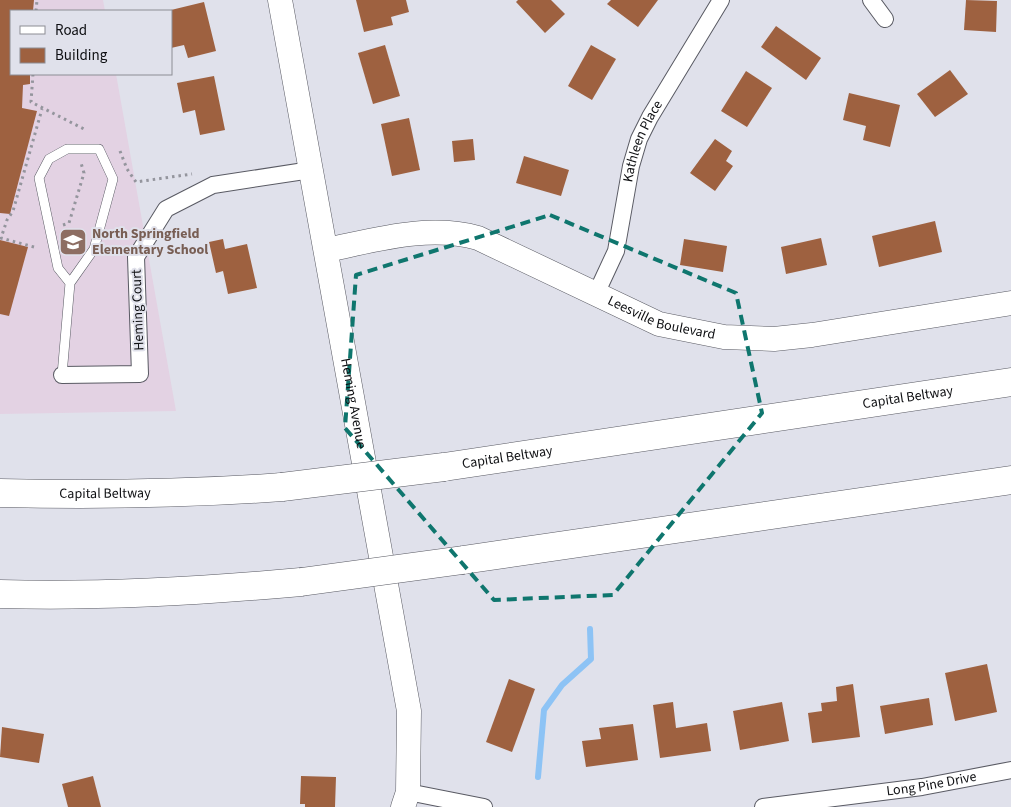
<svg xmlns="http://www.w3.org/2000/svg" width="1011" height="807" font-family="'Source Sans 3',sans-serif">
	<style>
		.education { fill: #e3d2e3 }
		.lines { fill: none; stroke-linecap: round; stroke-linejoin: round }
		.stream { stroke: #8dc3f5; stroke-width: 6 }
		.building { fill: #9e6140 }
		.lane-casing { stroke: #595a63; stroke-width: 10 }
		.street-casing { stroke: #595a63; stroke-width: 18 }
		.secondary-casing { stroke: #595a63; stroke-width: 25 }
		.highway-casing { stroke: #595a63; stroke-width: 29 }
		.path { stroke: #94959d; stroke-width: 3; stroke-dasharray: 2.5 4; stroke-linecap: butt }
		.lane { stroke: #fff; stroke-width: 9 }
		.street { stroke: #fff; stroke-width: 16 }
		.secondary { stroke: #fff; stroke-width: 24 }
		.highway { stroke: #fff; stroke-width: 28 }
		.highway-bridge-casing { stroke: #595a63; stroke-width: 29; stroke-linecap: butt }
		.highway-bridge { stroke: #fff; stroke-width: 28 }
		.marked { fill: none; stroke: #0f766e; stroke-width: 4; stroke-dasharray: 10 6; stroke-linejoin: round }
		.labels { text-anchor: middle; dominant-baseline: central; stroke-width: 4; stroke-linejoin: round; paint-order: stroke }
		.street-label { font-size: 14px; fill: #0e0f12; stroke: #e0e1eb }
		.education-label { font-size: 14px; font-weight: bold; fill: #785e54; stroke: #e0e1eb; text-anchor: start }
	</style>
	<rect width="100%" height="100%" fill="#e0e1eb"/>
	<!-- education -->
	<polygon class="education" points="0,0 103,0 105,11 11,11 11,74 116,74 176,411 0,414"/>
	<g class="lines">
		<!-- stream -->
		<polyline class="stream" points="538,777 544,710 562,685 591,659 590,629"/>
	</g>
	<!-- building -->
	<g class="building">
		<polygon points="0,0 34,0 33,11 11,11 11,74 30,74 30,84 23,85 22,108 37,111 10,214 0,213"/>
		<polygon points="356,0 406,0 409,12 391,17 393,25 364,32"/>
		<polygon points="518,0 551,0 565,14 545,33 516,2"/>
		<polygon points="611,0 658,0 638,27 607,4"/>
		<polygon points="966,0 997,1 996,32 964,30"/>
		<polygon points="204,2 216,51 188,58 184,45 171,48 171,10"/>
		<polygon points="776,26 821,58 806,80 761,47"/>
		<polygon points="385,45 400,96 373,104 358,53"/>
		<polygon points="591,45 616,59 592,100 568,86"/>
		<polygon points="950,70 968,94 935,117 917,94"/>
		<polygon points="746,71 772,88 747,127 721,111"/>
		<polygon points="214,76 225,130 200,135 195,110 183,113 177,83"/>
		<polygon points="849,93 900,105 890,147 863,140 866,126 843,120"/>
		<polygon points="409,118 420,170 392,176 381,124"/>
		<polygon points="473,139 475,160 454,162 452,141"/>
		<polygon points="715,139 732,151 726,161 733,166 715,191 690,173"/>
		<polygon points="524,156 569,170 561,196 516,183"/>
		<polygon points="935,221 942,252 879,267 872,236"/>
		<polygon points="821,238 827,265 786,274 781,247"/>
		<polygon points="223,239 225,249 247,244 257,288 228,294 223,271 216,273 209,242"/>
		<polygon points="684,239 727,246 723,272 680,265"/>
		<polygon points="0,240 28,247 9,316 0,314"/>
		<polygon points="987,664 997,712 955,721 945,673"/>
		<polygon points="509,679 535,689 512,752 486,742"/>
		<polygon points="853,684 860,737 812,743 808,713 822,711 821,703 837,701 836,687"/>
		<polygon points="929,698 933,725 885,734 880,706"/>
		<polygon points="673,702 676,728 707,723 711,751 660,758 653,705"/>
		<polygon points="782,702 789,741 740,750 733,711"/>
		<polygon points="633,724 638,760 586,767 582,741 601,739 599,728"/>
		<polygon points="2,727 44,734 39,763 0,757"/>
		<polygon points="93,776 101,807 68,807 62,784"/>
		<polygon points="301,776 336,777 335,807 305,807 305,804 300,804"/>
	</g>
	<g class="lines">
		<!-- lane casing -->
		<g class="lane-casing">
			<polyline id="lane" points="62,375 70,283 94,249 113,179 99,149 67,149 49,159 39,178 58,268 70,283"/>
		</g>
		<!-- street casing -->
		<g class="street-casing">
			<g id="street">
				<polyline points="871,0 885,19"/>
				<path id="s1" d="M596,294L616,251L631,166L639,139L650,117L721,0"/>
				<polyline points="62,375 140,374 136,257 166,209 213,185 311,170"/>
				<polyline points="408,792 484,807"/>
				<path id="s2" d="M763,807L922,787L1011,770"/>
			</g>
		</g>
		<!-- secondary casing -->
		<g class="secondary-casing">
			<g id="secondary">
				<path id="s3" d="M280,0L409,711L408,792L403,807"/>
				<path id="s4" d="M326,250C376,240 428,224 478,238L659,324L724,337L774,339L812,335L1011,303"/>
			</g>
		</g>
		<!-- highway casing -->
		<g class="highway-casing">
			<g id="highway">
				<path id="s5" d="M444,467L1011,382"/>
				<path id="s6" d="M0,493C94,495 188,494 282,487"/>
				<polyline points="463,560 1011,480"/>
				<path d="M0,594C100,597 201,591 301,582"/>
			</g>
		</g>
		<!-- path -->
		<g class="path">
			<polyline points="36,11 37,0"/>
			<polyline points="33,74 31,102 84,129"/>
			<polyline points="120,151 127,169 136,182 192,174"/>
			<polyline points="63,225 69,223 84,173 81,163"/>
			<polyline points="34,247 1,238 7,220 13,211 42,109"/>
		</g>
		<!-- lane -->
		<use href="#lane" class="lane"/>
		<!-- street -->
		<use href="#street" class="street"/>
		<!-- secondary -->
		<use href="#secondary" class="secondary"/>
		<!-- highway -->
		<use href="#highway" class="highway"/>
		<!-- highway-bridge casing -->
		<g class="highway-bridge-casing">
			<g id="highway-bridge">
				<polyline points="282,487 444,467"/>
				<polyline points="301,582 463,560"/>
			</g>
		</g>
		<!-- highway-bridge -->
		<use href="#highway-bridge" class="highway-bridge"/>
	</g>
	<!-- marked area -->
	<path class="marked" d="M550,215L736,293L762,413L613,595L494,600L345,428L356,275Z"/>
	<!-- icons -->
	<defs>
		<g id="school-square" transform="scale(1.4375)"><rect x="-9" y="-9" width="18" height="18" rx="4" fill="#8d6e63" stroke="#e0e1eb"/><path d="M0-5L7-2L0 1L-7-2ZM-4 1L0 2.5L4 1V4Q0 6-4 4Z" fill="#fff"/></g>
	</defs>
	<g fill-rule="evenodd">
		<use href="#school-square" x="73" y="242"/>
	</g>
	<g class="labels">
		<!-- street labels -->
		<g class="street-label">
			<text stroke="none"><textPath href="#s1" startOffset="161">Kathleen Place</textPath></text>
			<text transform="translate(138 310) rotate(-92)">Heming Court</text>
			<text stroke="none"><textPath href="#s4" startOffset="355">Leesville Boulevard</textPath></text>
			<text stroke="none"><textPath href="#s5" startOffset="469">Capital Beltway</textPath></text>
			<text stroke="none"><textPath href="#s3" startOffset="410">Heming Avenue</textPath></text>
			<text stroke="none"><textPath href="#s5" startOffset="64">Capital Beltway</textPath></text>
			<text stroke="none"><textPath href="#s6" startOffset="105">Capital Beltway</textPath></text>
			<text stroke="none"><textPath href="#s2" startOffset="170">Long Pine Drive</textPath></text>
		</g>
		<!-- education labels -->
		<g class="education-label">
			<text x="92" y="234">North Springfield<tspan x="92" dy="16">Elementary School</tspan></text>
		</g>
	</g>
	<!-- legend -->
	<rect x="10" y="10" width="162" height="65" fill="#e0e1eb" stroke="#8c8d94"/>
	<rect x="20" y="26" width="25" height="8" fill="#ffffff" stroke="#8c8d94"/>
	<text x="55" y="35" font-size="15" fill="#0e0f12">Road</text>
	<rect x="20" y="48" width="25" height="15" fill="#9e6140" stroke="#8c8d94"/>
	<text x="55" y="60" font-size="15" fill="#0e0f12">Building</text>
</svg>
